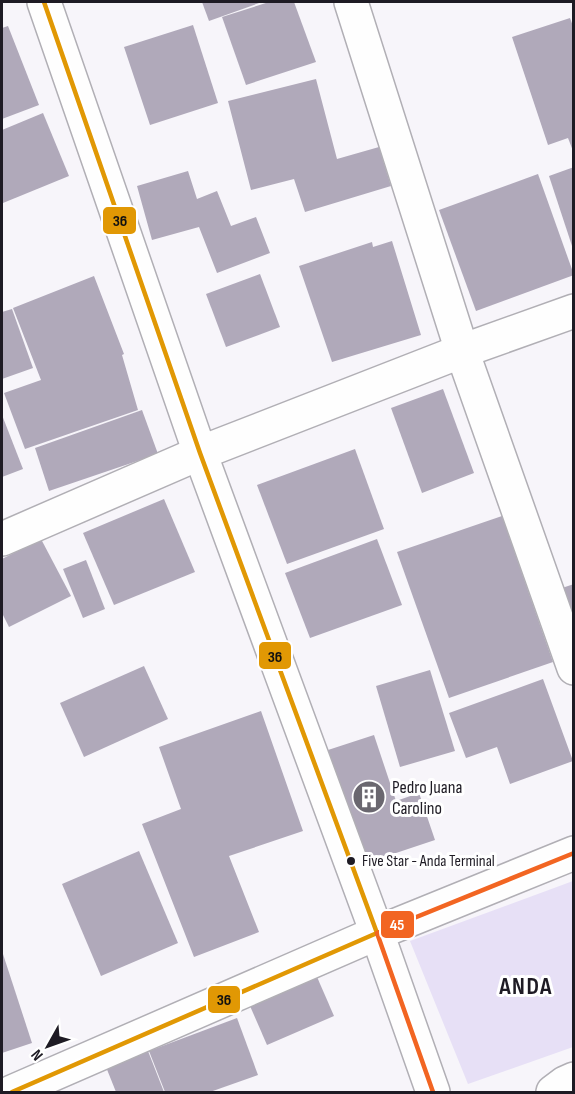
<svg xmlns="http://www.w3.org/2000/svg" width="575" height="1094" font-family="'Sofia Sans Condensed',sans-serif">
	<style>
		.green { fill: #e7e0f6 }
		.building { fill: #b0a9ba }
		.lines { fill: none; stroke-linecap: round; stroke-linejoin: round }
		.minor-casing { stroke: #b1afb5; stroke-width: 36 }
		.major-casing { stroke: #b1afb5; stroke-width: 36 }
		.minor { stroke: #fefefe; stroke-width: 33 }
		.major { stroke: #fefefe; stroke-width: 33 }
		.bus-1-casing { stroke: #fff; stroke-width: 9 }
		.bus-2-casing { stroke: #fff; stroke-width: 9 }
		.bus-1 { stroke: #e19804; stroke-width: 4.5 }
		.bus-2 { stroke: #f26522; stroke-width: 4.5 }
		.bus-dot { fill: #1e1b24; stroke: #fff; stroke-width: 2 }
		.labels { text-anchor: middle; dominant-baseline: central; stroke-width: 6; stroke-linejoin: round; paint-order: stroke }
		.bus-label { font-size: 16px; fill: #1e1b24; stroke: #fff; text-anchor: start }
		.poi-label { font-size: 18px; fill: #1e1b24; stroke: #fff; text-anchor: start }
		.district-label { font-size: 24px; font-weight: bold; letter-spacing: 1.5px; fill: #1e1b24; stroke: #fff }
		.line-badge { stroke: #fff; stroke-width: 2 }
		.badge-label { font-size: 16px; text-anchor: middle; font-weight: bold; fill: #fff }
		.pale-badge-label { font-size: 16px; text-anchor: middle; font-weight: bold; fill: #111 }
	</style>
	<rect width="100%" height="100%" fill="#f7f5fa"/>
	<!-- green -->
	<polygon class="green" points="573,881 573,1047 468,1084 410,941"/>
	<!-- building -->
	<g class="building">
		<polygon points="202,2 262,2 209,21"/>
		<polygon points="269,2 294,2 316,62 246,85 222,17"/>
		<polygon points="570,18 574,29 573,151 568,138 548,145 512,37"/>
		<polygon points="193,25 218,103 150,125 124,47"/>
		<polygon points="8,26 39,105 2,119 2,28"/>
		<polygon points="316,79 337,159 379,147 391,186 305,212 294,179 251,190 228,101"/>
		<polygon points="43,113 69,176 3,203 2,130"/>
		<polygon points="574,167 574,249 573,249 549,176"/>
		<polygon points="188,171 197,199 217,191 231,226 256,217 270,253 217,273 199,227 152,240 137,186"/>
		<polygon points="538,174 574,275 476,311 439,210"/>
		<polygon points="392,241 421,335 332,362 299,266 372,242 373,247"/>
		<polygon points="260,274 280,327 226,347 206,294"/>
		<polygon points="94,276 124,354 122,355 138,410 25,449 4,393 41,380 13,308"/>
		<polygon points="12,309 33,368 2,379 2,312"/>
		<polygon points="443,389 474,473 422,493 391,408"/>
		<polygon points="142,410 158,454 49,491 35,448"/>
		<polygon points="2,415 23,469 2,477"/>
		<polygon points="355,449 384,529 287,564 257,485"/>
		<polygon points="164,499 195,572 114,605 83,533"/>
		<polygon points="502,516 553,662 449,698 397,552"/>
		<polygon points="41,539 71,596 9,627 2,613 2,559"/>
		<polygon points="377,539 402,605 310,638 285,573"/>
		<polygon points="86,560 105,609 83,618 63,569"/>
		<polygon points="574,584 574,628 559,589"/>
		<polygon points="144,666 168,719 84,757 60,703"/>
		<polygon points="430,670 455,751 400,767 376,686"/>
		<polygon points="543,679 573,761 510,784 497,747 466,758 449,713"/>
		<polygon points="261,711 303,831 229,856 259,932 194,957 142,824 181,809 159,747"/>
		<polygon points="374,735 396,801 419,793 435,840 366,863 328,750"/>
		<polygon points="139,851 178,943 101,976 62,884"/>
		<polygon points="2,951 32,1043 2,1053"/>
		<polygon points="314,970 334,1016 267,1045 247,999"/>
		<polygon points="237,1018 258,1075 210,1092 165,1092 149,1051"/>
		<polygon points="148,1051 164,1092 116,1092 106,1067"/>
	</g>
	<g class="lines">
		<!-- minor casing -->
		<g class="minor-casing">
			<g id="minor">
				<polyline points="351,2 462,351 574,668"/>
				<polyline points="2,539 200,453 462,351 574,311"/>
				<polyline points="12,1092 377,933 200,453 44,2"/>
				<polyline points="553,1092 565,1083 574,1079"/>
			</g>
		</g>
		<!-- major casing -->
		<g class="major-casing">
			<polyline id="major" points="433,1092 377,933 574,853"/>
		</g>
		<!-- minor -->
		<use href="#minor" class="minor"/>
		<!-- major -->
		<use href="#major" class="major"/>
		<!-- bus-1 casing -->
		<g class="bus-1-casing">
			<polyline id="bus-1" points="12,1092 377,933 200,453 44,2"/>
		</g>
		<!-- bus-2 casing -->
		<g class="bus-2-casing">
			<polyline id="bus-2" points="433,1092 377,933 574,853"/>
		</g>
		<!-- bus-1 -->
		<use href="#bus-1" class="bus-1"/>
		<!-- bus-2 -->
		<use href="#bus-2" class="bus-2"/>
	</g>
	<!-- icons -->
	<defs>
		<g id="building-disc" transform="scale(1.725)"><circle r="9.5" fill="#6a676f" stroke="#fff"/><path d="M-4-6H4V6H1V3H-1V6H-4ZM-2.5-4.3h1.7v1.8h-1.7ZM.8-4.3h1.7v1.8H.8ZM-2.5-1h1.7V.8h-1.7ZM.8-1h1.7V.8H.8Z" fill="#fff"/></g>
	</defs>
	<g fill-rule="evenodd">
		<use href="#building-disc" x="369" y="797"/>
	</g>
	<!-- markers -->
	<circle class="bus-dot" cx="351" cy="861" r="5"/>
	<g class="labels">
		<!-- bus labels -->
		<g class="bus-label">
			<text x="362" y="861">Five Star - Anda Terminal</text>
		</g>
		<!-- poi labels -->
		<g class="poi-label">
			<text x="392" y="787">Pedro Juana<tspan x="392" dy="21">Carolino</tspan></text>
		</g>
		<!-- district labels -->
		<g class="district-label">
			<text x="526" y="986">ANDA</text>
		</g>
	</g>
	<g class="line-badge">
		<rect x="102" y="206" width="35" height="29" rx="6" fill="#e19804"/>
		<rect x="258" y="641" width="34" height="29" rx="6" fill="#e19804"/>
		<rect x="380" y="910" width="35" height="29" rx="6" fill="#f26522"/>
		<rect x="207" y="985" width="34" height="29" rx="6" fill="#e19804"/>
	</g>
	<g class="badge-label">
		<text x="397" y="930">45</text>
	</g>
	<g class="pale-badge-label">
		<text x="120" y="226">36</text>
		<text x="275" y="662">36</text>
		<text x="224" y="1005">36</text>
	</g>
	<!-- border -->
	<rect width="575" height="1094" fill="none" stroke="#1e1b24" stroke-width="6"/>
	<!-- north arrow -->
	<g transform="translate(48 1046) rotate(230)" stroke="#ffffff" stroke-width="4.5" paint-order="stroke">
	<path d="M0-4.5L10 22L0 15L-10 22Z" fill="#1e1b24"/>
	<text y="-9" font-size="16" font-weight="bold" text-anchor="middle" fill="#1e1b24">N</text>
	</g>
</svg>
